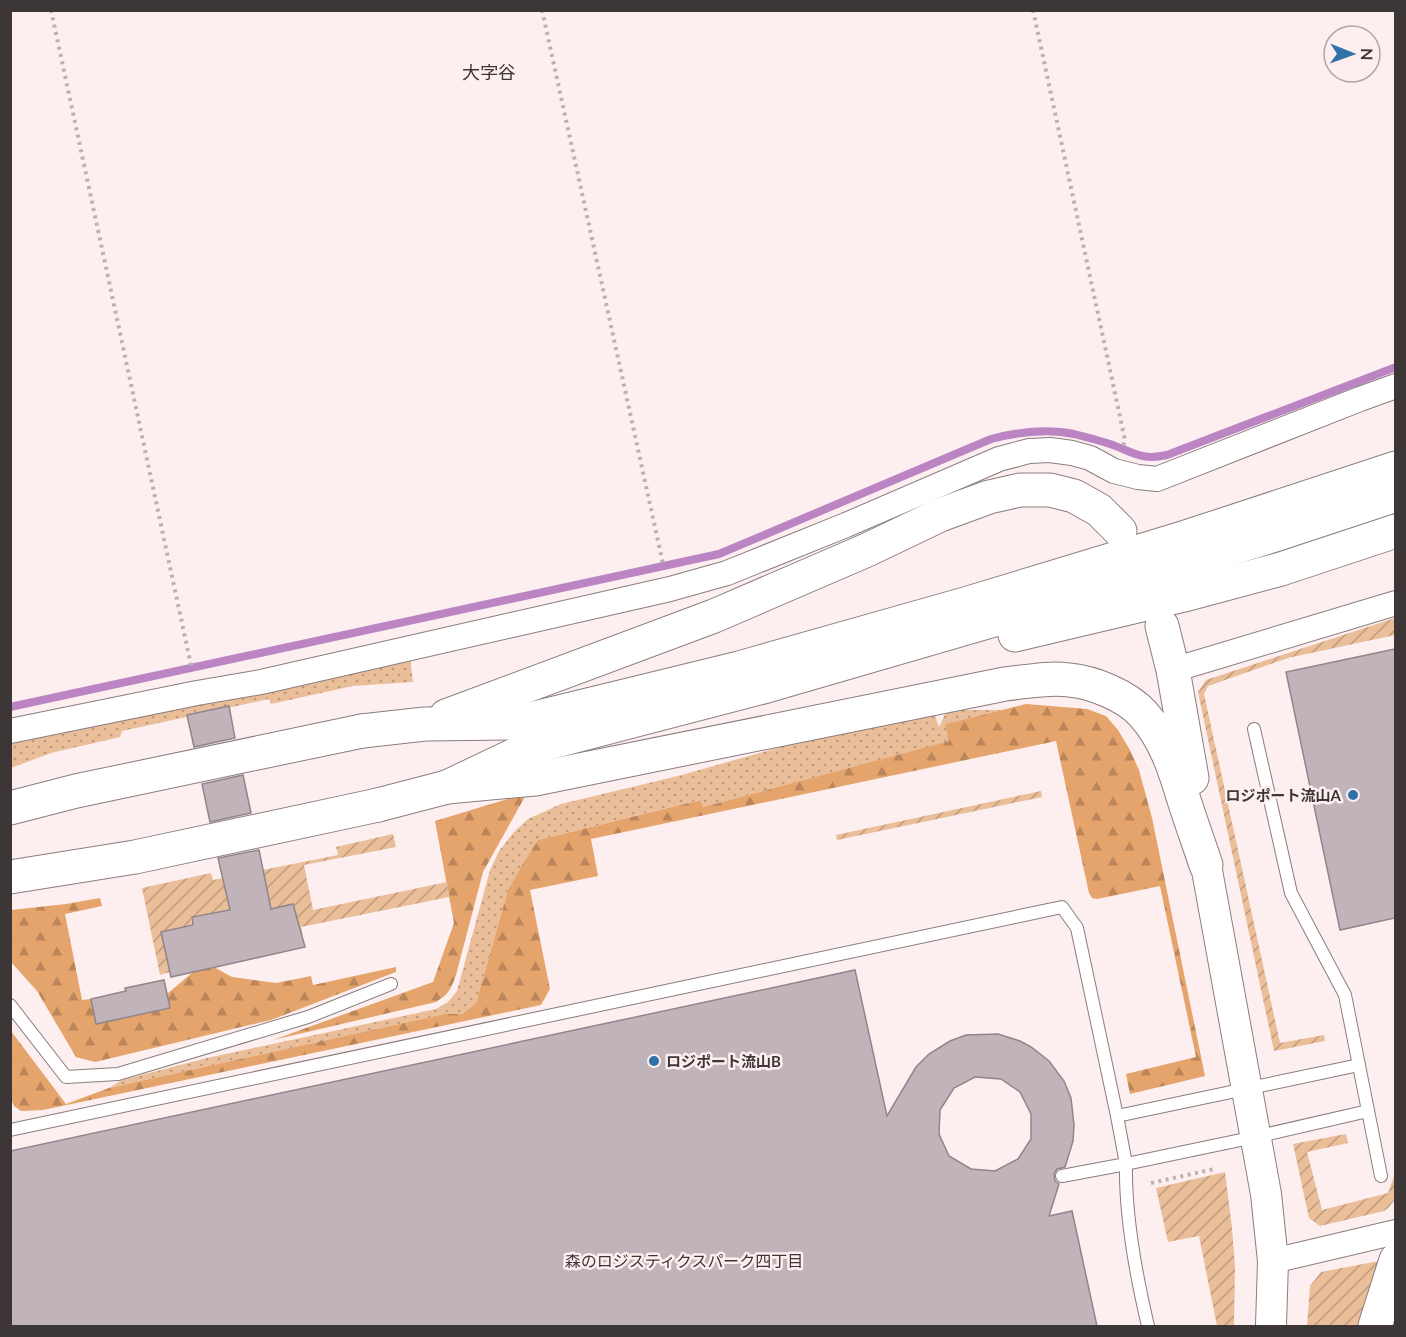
<svg xmlns="http://www.w3.org/2000/svg" width="1406" height="1337" font-family="Lato,'Noto Sans JP',sans-serif">
	<style>
		.grass { fill: url(#grass-dots) }
		.forest { fill: url(#forest-firs) }
		.garden { fill: url(#garden-furrows) }
		.lines { fill: none; stroke-linecap: round; stroke-linejoin: round }
		.stream { stroke: #bb85c4; stroke-width: 8 }
		.building { fill: #c0b4ba; stroke: #91858b; stroke-width: 1.5; fill-rule: evenodd }
		.service-casing { stroke: #8a7d7e; stroke-width: 14 }
		.minor-casing { stroke: #8a7d7e; stroke-width: 26 }
		.tertiary-casing { stroke: #8a7d7e; stroke-width: 32 }
		.primary-casing { stroke: #8a7d7e; stroke-width: 35 }
		.motorway-casing { stroke: #8a7d7e; stroke-width: 35 }
		.path { stroke: #bcb0b1; stroke-width: 4; stroke-dasharray: 3 4.5; stroke-linecap: butt }
		.service { stroke: #fff; stroke-width: 12 }
		.minor { stroke: #fff; stroke-width: 24 }
		.tertiary { stroke: #fff; stroke-width: 30 }
		.primary { stroke: #fff; stroke-width: 33 }
		.motorway { stroke: #fff; stroke-width: 33 }
		.poi-dot { fill: #3071a7; stroke: #fdeeef; stroke-width: 2 }
		.labels { text-anchor: middle; dominant-baseline: central; stroke-width: 5; stroke-linejoin: round; paint-order: stroke }
		.poi-label { font-size: 15px; font-weight: bold; fill: #3c3636; stroke: #fdeeef; text-anchor: end }
		.neighbourhood-label { font-size: 16px; fill: #3c3636; stroke: #fdeeef }
		.quarter-label { font-size: 18px; fill: #3c3636; stroke: #fdeeef }
	</style>
	<defs>
		<pattern id="grass-dots" width="8" height="8" patternUnits="userSpaceOnUse" patternTransform="scale(1.5)"><rect width="8" height="8" fill="#eabe99"/><path d="M2 2h.1M6 6h.1" fill="none" stroke="#bf9b7e" stroke-width="1.8" stroke-linecap="round"/></pattern>
		<pattern id="forest-firs" width="22" height="20" patternUnits="userSpaceOnUse" patternTransform="scale(1.5)"><rect width="22" height="20" fill="#e5a46b"/><path d="M5 1l3.5 6h-7zM16 11l3.5 6h-7z" fill="#bb8659"/></pattern>
		<pattern id="garden-furrows" width="10" height="10" patternUnits="userSpaceOnUse" patternTransform="scale(1.5)"><rect width="10" height="10" fill="#eabe99"/><path d="M-1 1l2-2M0 10L10 0M9 11l2-2" fill="none" stroke="#bf9b7e"/></pattern>
	</defs>
	<rect width="100%" height="100%" fill="#fdeeef"/>
	<!-- grass -->
	<g class="grass">
		<polygon points="410,658 413,682 353,686 271,704 269,699 122,731 120,737 51,753 11,768 11,743"/>
		<polygon points="943,710 1002,710 945,724 950,741 703,807 699,800 538,840 522,865 508,890 476,1003 462,1014 444,1014 109,1088 122,1080 207,1058 436,1009 448,1002 457,991 490,870 499,851 514,832 528,819 561,804 678,776 823,735 934,712 939,727 945,714"/>
	</g>
	<!-- forest -->
	<g class="forest">
		<polygon points="1026,704 1087,709 1106,716 1118,730 1130,750 1139,770 1152,818 1205,1076 1130,1094 1126,1074 1196,1057 1160,886 1097,899 1092,898 1089,893 1056,741 591,839 598,876 530,890 550,989 541,1005 43,1110 21,1111 14,1106 11,1099 11,1031 66,1104 109,1088 444,1014 462,1014 476,1003 508,890 522,865 538,840 700,800 703,807 949,741 945,724"/>
		<path d="M527,793L483,872L456,975C451,989 449,994 436,1002L273,1040L433,982L454,923L435,821Z"/>
		<polygon points="100,898 102,906 65,914 82,1000 91,999 96,1023 170,1008 167,994 193,972 214,967 232,977 276,983 311,976 313,985 396,967 396,972 271,1020 95,1062 76,1057 37,991 11,962 11,910 66,904"/>
	</g>
	<!-- garden -->
	<g class="garden">
		<polygon points="1395,618 1395,635 1288,658 1208,686 1204,694 1280,1043 1324,1035 1325,1041 1274,1051 1198,692 1206,680"/>
		<polygon points="1041,791 1042,797 837,840 836,835"/>
		<polygon points="393,834 396,847 304,865 313,910 447,882 449,897 301,927 303,936 294,938 292,904 207,923 206,916 191,919 192,925 161,932 170,972 160,975 142,888 211,873 213,880 338,855 336,847"/>
		<path d="M1346,1134L1348,1143L1307,1152L1322,1210L1388,1193L1395,1173C1396,1190 1400,1200 1384,1211L1320,1226L1309,1218L1293,1144Z"/>
		<polygon points="1225,1172 1232,1228 1235,1266 1234,1326 1217,1326 1199,1236 1168,1242 1156,1188"/>
		<polygon points="1384,1260 1363,1326 1307,1326 1310,1286 1321,1272"/>
	</g>
	<g class="lines">
		<!-- stream -->
		<path class="stream" d="M10,707L719,554L991,439C1018,432 1046,428 1074,434C1085,437 1098,440 1110,444C1133,452 1142,461 1167,455L1396,367"/>
	</g>
	<!-- building -->
	<g class="building">
		<polygon points="1395,649 1395,918 1340,930 1286,672"/>
		<polygon points="229,706 235,738 194,747 187,715"/>
		<polygon points="243,775 251,813 210,822 202,784"/>
		<polygon points="259,850 271,909 293,904 305,947 171,977 161,932 193,925 192,917 230,910 218,858"/>
		<path d="M855,970L887,1116L916,1067L929,1054L950,1041L966,1035L998,1034L1020,1041L1031,1047L1049,1061L1064,1081L1071,1098L1074,1125L1073,1141L1065,1167L1057,1169L1054,1174L1055,1181L1059,1184L1049,1216L1072,1211L1097,1326H10V1151ZM975,1077L1001,1079L1020,1092L1031,1114V1139L1018,1159L995,1171L971,1169L949,1156L939,1134L940,1110L954,1088Z"/>
		<polygon points="164,980 170,1008 96,1024 91,999 126,991 125,988"/>
	</g>
	<g class="lines">
		<!-- service casing -->
		<g class="service-casing">
			<g id="service">
				<polyline points="1254,729 1291,893 1345,995 1381,1176"/>
				<polyline points="10,1005 66,1077 118,1074 308,1017 391,984"/>
				<polyline points="10,1130 1062,907 1077,928 1117,1116 1359,1065"/>
				<polyline points="1062,1176 1126,1164 1117,1116"/>
				<path d="M1148,1326C1136,1275 1125,1216 1126,1164L1255,1137L1368,1111"/>
			</g>
		</g>
		<!-- minor casing -->
		<g class="minor-casing">
			<g id="minor">
				<polyline points="1173,670 1396,603"/>
				<polyline points="10,731 197,693 261,682 670,589 727,573 846,525 999,459 1029,451 1050,450 1072,453 1090,458 1114,471 1138,477 1157,479 1360,399 1396,386"/>
				<polyline points="1273,1261 1396,1232"/>
			</g>
		</g>
		<!-- tertiary casing -->
		<g class="tertiary-casing">
			<polyline id="tertiary" points="1206,865 1266,1194 1273,1261 1271,1326"/>
		</g>
		<!-- primary casing -->
		<g class="primary-casing">
			<g id="primary">
				<polyline points="1162,626 1173,670 1192,778"/>
				<polyline points="1015,635 1184,595 1281,569 1396,531"/>
				<polyline points="446,716 714,616 867,550 940,515 989,497 1020,490 1050,490 1074,496 1099,510 1120,531"/>
				<polyline points="362,731 425,724 514,723 739,668 965,604 1186,537 1396,468"/>
				<polyline points="447,787 529,748 767,686 1080,595 1275,535 1396,495"/>
				<path d="M378,805L447,787L535,779L1005,684C1026,682 1048,677 1069,680C1093,682 1127,696 1143,714C1165,738 1175,770 1184,800C1191,822 1199,844 1206,865"/>
				<polyline points="1375,1326 1396,1260"/>
			</g>
		</g>
		<!-- motorway casing -->
		<g class="motorway-casing">
			<g id="motorway">
				<polyline points="10,808 76,791 362,731"/>
				<polyline points="10,877 135,857 378,805"/>
			</g>
		</g>
		<!-- path -->
		<g class="path">
			<polyline points="51,10 192,670"/>
			<polyline points="542,10 663,564"/>
			<polyline points="1033,10 1125,440 1123,447"/>
			<polyline points="1151,1183 1214,1169"/>
		</g>
		<!-- service -->
		<use href="#service" class="service"/>
		<!-- minor -->
		<use href="#minor" class="minor"/>
		<!-- tertiary -->
		<use href="#tertiary" class="tertiary"/>
		<!-- primary -->
		<use href="#primary" class="primary"/>
		<!-- motorway -->
		<use href="#motorway" class="motorway"/>
	</g>
	<!-- markers -->
	<g class="poi-dot">
		<circle cx="1353" cy="795" r="6"/>
		<circle cx="654" cy="1061" r="6"/>
	</g>
	<g class="labels">
		<!-- poi labels -->
		<g class="poi-label">
			<text x="1341" y="795">ロジポート流山A</text>
			<text x="666" y="1061" text-anchor="start">ロジポート流山B</text>
		</g>
		<!-- neighbourhood labels -->
		<g class="neighbourhood-label">
			<text x="684" y="1260">森のロジスティクスパーク四丁目</text>
		</g>
		<!-- quarter labels -->
		<g class="quarter-label">
			<text x="489" y="72">大字谷</text>
		</g>
	</g>
	<!-- border -->
	<rect width="1406" height="1337" fill="none" stroke="#3c3636" stroke-width="24"/>
	<!-- north arrow -->
	<g transform="translate(1352 54) rotate(91)"><circle r="28" fill="#fdeeef" stroke="#b0a4a5" stroke-width="1.5"/>
	<path d="M0-4.5L10 22L0 15L-10 22Z" fill="#3071a7"/>
	<text y="-9" font-size="16" font-weight="bold" text-anchor="middle" fill="#3c3636">N</text>
	</g>
</svg>
